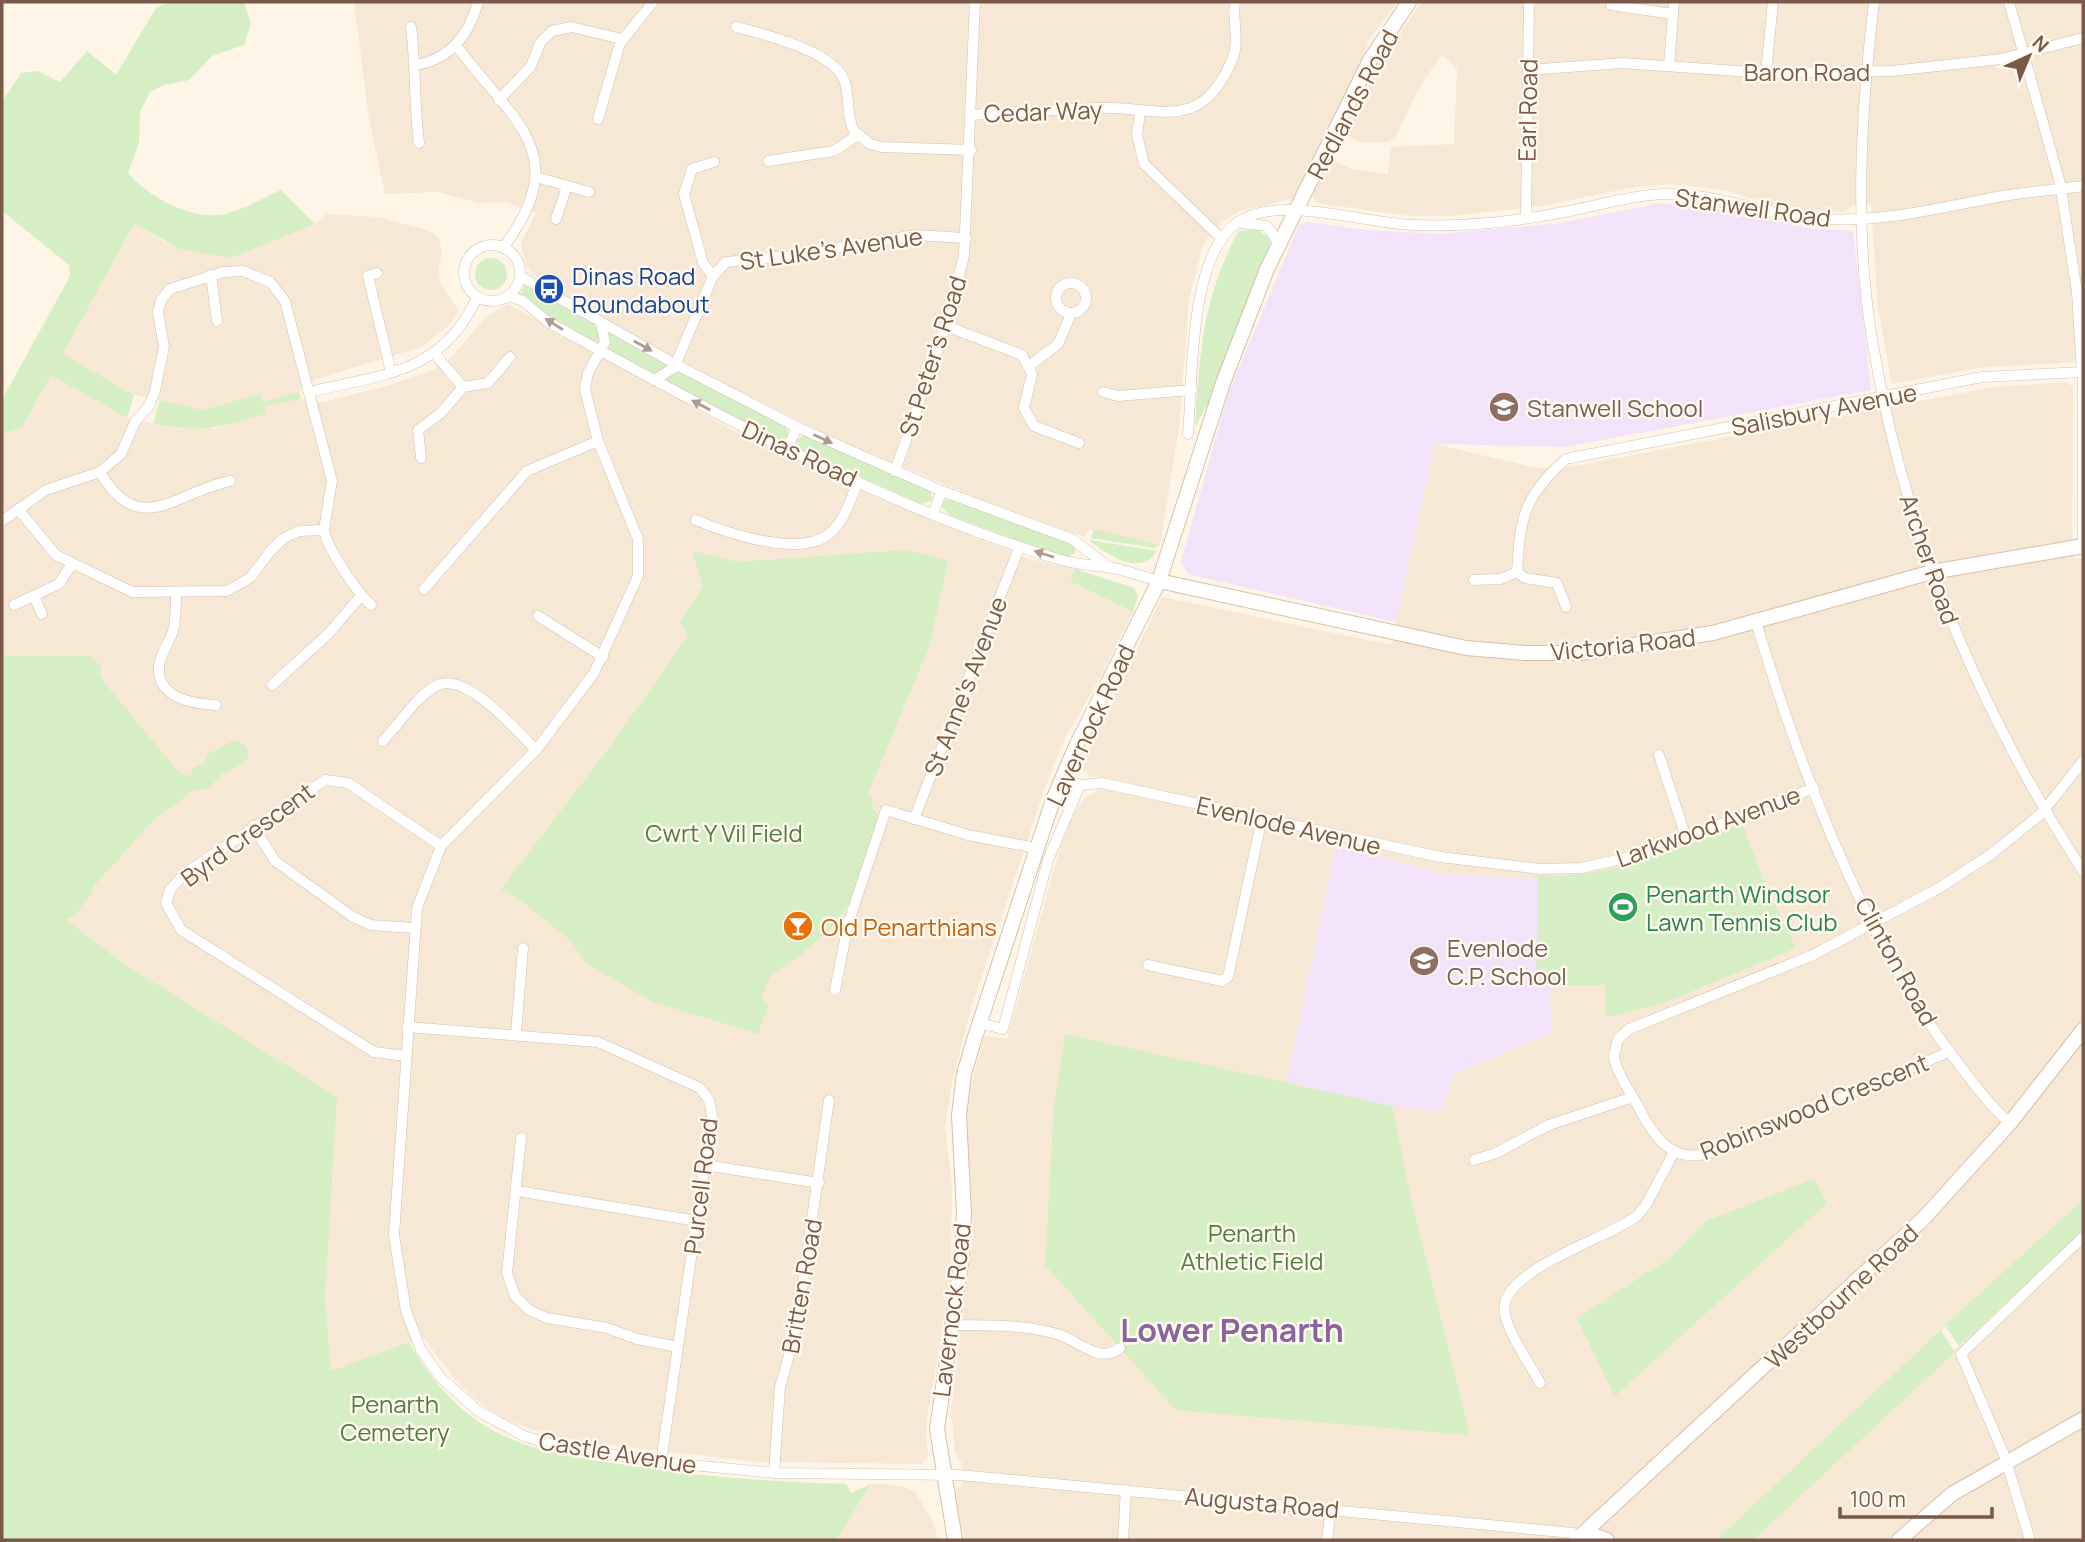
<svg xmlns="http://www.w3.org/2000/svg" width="2085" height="1542" font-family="Manrope,sans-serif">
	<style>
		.residential { fill: #f7e7d5 }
		.education { fill: #f2e3fb }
		.green { fill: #d5eec3 }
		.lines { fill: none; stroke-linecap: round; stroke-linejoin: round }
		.street-casing { stroke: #d4beae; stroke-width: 11 }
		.secondary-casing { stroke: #d8beaa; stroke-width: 16 }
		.street { stroke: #fff; stroke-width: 10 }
		.secondary { stroke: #fff; stroke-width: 14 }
		.oneway { fill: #b09b91 }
		.labels { text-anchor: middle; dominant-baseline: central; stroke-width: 5; stroke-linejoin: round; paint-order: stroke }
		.street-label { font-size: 24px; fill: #7b5948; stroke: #fff9ef }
		.transit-label { font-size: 24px; fill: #164399; stroke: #fff9ef; text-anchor: start }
		.education-label { font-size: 24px; fill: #785e54; stroke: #fff9ef; text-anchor: start }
		.park-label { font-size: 24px; fill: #507c3c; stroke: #fff9ef }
		.leisure-label { font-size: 24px; fill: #27864d; stroke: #fff9ef; text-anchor: start }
		.food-label { font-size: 24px; fill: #c56008; stroke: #fff9ef; text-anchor: start }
		.district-label { font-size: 32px; font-weight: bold; fill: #8a649f; stroke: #fff9ef }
	</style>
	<rect width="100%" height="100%" fill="#fef5e7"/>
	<!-- residential -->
	<g class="residential">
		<polygon points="354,2 1398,2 1368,41 1366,51 1293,198 1240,211 1222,222 1203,245 1189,299 1179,428 1160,545 1089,529 1085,537 972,496 828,435 692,367 583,307 534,275 526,266 521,243 536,213 507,202 479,203 438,192 385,194 369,119"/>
		<polygon points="1421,2 2083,2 2083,362 1985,367 1892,384 1878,308 1871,204 1853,205 1844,212 1805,210 1774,205 1725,190 1669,184 1634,187 1542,206 1450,216 1408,216 1317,203 1312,195 1331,160 1351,169 1388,174 1391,147 1454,144 1457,69 1442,55 1421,84 1395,137 1388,142 1361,142 1344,134 1379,65"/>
		<polygon points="327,214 379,217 426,230 439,238 442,252 439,268 440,283 459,311 448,326 422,347 316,379 299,392 263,402 260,394 202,410 134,395 63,354 134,224 164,242 231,258 315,224"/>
		<polygon points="508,304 733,430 868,494 1029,559 1075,569 1070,581 1133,612 1090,696 1066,736 1045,788 972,1005 953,1078 945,1127 952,1184 951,1274 926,1426 928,1456 922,1464 757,1462 559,1439 502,1418 477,1401 456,1381 423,1337 331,1371 325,1295 124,964 64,919 153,821 193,791 91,683 89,656 2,656 2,434 22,427 51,375 127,418 179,429 217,428 265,413 264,407 301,399 323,402 390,385 433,370 449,360 486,317"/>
		<polygon points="2068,382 2073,388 2072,530 2075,559 2083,558 2083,1200 1716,1540 964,1540 955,1495 956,1489 962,1485 962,1464 955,1452 951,1410 973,1234 967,1115 972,1082 984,1036 1007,1039 1059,851 1070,820 1085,797 1096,792 1102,777 1091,777 1080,768 1162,597 1391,645 1435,444 1536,468 1575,466 1994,387"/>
		<polygon points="2083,1231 2083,1540 1753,1540 1797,1497"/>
		<polygon points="881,1483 905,1487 915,1492 933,1522 938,1540 836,1540 871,1484"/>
	</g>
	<!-- education -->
	<g class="education">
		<polygon points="1660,203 1721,209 1807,228 1853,231 1871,390 1564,447 1435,444 1396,622 1188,574 1181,562 1228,394 1299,225 1307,222 1367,230 1439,234 1560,223"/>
		<polygon points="1336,844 1441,874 1538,879 1537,985 1549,984 1552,1032 1455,1074 1440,1112 1392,1106 1287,1082"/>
	</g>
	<!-- green -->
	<g class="green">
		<path d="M170,2H244L251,23L244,45L212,56L189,80L164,85L150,92L140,112L139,143L128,173C149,197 191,221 225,214C243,210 263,198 281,190L315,224L231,258L180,249L134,224L63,354L134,395L127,418L51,375L22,427L2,434V400L70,276L69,265L2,211V102L21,73L37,71L60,82L87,51L116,75L156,8Z"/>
		<path d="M1256,229L1270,239L1268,254L1211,398L1195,427C1200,349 1202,302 1238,231Z"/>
		<circle cx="491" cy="274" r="16"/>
		<polygon points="525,285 593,323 602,337 600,345 554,320 520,294"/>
		<polygon points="609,332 670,365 658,374 652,374 606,349"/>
		<polygon points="678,370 785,425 788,431 787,438 779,440 667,382 665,380"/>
		<path d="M299,392L301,399L264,407L266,413C223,427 198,435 153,423L160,400L202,410L260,394L263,402Z"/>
		<polygon points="805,435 930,491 933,500 921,504 800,451 796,440"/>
		<polygon points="952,499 1070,542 1075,546 1075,553 1065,558 949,515 941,506 944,500"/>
		<polygon points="1094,529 1160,545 1154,548 1091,538"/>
		<path d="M1090,541V540L1157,551C1139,577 1110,556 1090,541Z"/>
		<polygon points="906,550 948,561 930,644 867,796 874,799 871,808 877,813 878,821 851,901 831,928 803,953 771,974 761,999 769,1004 758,1034 651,1001 586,963 571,941 523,902 501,889 612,744 688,636 680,622 703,586 692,551 736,562"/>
		<polygon points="1075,569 1134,588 1138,596 1133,612 1070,581"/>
		<path d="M2,656H89L103,667L99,672L104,682L180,774L190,776L194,767L205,764L206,755L235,740L246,746L249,754L245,761L221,775L209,788L193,791L153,821L94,886L91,896L85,900L75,916L65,919L124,964L337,1097L325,1295L331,1371L409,1342C428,1375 453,1407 487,1427C528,1451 573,1457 619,1464C694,1476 769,1482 846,1484L851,1493L871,1484L836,1540H2Z"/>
		<path d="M1742,824L1765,884L1796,948L1666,1002L1610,1017L1606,1015L1605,985H1536L1538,876C1611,879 1676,850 1742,824Z"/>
		<polygon points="1065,1034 1392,1106 1411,1199 1470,1435 1176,1410 1045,1265 1054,1108"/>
		<polygon points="1814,1179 1827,1203 1615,1396 1577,1319 1671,1257 1706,1221"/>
		<polygon points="2083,1200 2083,1231 1959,1346 1945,1325"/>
		<polygon points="1941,1330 1955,1352 1753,1540 1716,1540"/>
	</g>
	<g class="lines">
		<!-- street casing -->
		<g class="street-casing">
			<g id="street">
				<path d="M1874,2C1861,112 1854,229 1872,339C1903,530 1978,709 2083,871"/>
				<polyline points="1611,5 1673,14"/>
				<path d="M411,27C416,66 414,104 419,143"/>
				<path d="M736,27C764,34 837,52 845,83C850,99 846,116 854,131L870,144L881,147L971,150"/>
				<path d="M456,45C512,122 575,151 503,248"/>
				<path d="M416,65C451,59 469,35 478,2"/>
				<polyline points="1669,65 1674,2"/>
				<polyline points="1528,70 1622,63 1766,73 1892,71 2001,59 2083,38"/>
				<polyline points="1766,73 1773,2"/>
				<polyline points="499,100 531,66 540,43 552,31 571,27 622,39"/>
				<polyline points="1140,112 1137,135 1144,164 1222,239"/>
				<path d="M972,115C1013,112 1055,110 1096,108C1157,105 1200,136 1232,60C1240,42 1232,21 1235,2"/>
				<polyline points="598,119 620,43 653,2"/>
				<polyline points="768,161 834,151 858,135"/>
				<polyline points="536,177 589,192"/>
				<polyline points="1526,218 1529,2"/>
				<polyline points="556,219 567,186"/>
				<polyline points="1241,223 1267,226 1279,244"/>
				<circle cx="492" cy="273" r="28"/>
				<polyline points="377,273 368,276 391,372"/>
				<polyline points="211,275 217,321"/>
				<polyline points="520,276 675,364 797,427 942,491 1072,539 1110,568"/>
				<polyline points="713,276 703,263 684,194 692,169 714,162"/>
				<circle cx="1071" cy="298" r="15"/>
				<path d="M509,296L523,301L548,322C713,412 880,506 1061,560C1078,565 1096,565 1113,568C1128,571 1144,577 1159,581"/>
				<polyline points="601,323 605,342 588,373 585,389 598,441 638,539 638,576 594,673 536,750 441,846 417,908 394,1235 406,1311 421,1350 440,1377 478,1411 524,1436 556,1446 661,1462 774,1473 959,1475 1573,1533 1579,1538"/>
				<polyline points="946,326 1022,355 1032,374 1024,408 1034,426 1079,443"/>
				<polyline points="434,353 463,387 488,383 510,357"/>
				<polyline points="1028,367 1058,344 1071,314"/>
				<polyline points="654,380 674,368 713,276 726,262 788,256 916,235 966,238"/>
				<path d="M309,392C381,375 444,373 477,297"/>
				<polyline points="1103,392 1118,396 1192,390"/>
				<path d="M1188,434C1193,379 1188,256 1238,222C1279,194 1362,223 1413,225C1463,227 1514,222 1564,212C1596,206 1632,195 1665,194C1720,193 1771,217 1826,219C1885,222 1940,208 1997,197C2025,192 2055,190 2083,186"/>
				<polyline points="787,449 797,427"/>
				<polyline points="421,458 418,430 441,413 463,387"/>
				<polyline points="895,471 946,326 964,256 975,2"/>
				<path d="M100,472C139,540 176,492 230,481"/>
				<path d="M18,509L56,555L132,592L227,591L250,578L272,549L284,538L299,531L324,530C327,549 357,592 371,605"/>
				<polyline points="933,513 942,491"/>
				<path d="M696,520C727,533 799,558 829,534C844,523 851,498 858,481"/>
				<polyline points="2,521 46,490 100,472 121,454 135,422 149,406 155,391 164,347 158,312 161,300 170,289 223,272 243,271 270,282 285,301 332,481 324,530"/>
				<polyline points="2083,546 2083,372"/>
				<polyline points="1474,580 1501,579 1517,572"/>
				<polyline points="424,589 527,471 598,441"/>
				<path d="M176,593C176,605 176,619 173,631C169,643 160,654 159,667C157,698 193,704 216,705"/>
				<polyline points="34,596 42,614"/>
				<polyline points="14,605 59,584 72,564"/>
				<path d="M1566,607L1557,583L1525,578L1517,572C1520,517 1524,496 1566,459L1982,377L2082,372L2077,292L2060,183L2009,2"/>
				<polyline points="538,616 603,657"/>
				<path d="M1756,622C1800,769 1864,942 1958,1063C1974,1084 1990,1106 2010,1123"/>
				<polyline points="272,685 328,634 361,596"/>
				<path d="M383,741C399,724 416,697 436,686C465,670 517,731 536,750"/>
				<polyline points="1659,755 1686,837"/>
				<polyline points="1062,778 1080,785 1102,783 1440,857 1540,869 1581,868 1644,854 1814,788"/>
				<polyline points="914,819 1017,553"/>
				<polyline points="253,826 275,861 353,917 371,925 414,928"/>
				<polyline points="1148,965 1222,981 1228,977 1262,818"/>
				<polyline points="835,990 848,924 886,810 968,835 1036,848"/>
				<polyline points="979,1023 1003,1029 1048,860 1080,785"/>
				<polyline points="407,1027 598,1042 700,1088 709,1100 712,1116 661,1462"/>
				<polyline points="516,1033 523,948"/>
				<path d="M1949,1052L1712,1152C1669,1167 1652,1132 1635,1101C1627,1087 1616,1071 1614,1056L1618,1039L1629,1029L1813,955L1939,888L1990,855L2041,814L2083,761"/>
				<polyline points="406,1056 374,1052 181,930 166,903 170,890 184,874 325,780 348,783 441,846"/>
				<polyline points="521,1138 507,1273 515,1296 529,1310 547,1318 607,1328 637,1339 678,1347"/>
				<polyline points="1474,1160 1496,1153 1549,1125 1633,1097"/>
				<polyline points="705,1165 819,1183"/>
				<polyline points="517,1191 697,1221"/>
				<path d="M955,1325C989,1326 1027,1324 1060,1335C1080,1342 1100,1364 1120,1348"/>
				<path d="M1540,1383C1529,1362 1511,1338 1505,1315C1494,1271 1608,1239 1637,1216L1646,1205L1674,1152"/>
				<polyline points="774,1473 780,1387 796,1331 829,1100"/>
				<polyline points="1123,1540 1126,1490"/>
				<polyline points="1327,1540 1331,1508"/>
				<polyline points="2030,1540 2005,1457 1961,1354 2083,1237"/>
			</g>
		</g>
		<!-- secondary casing -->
		<g class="secondary-casing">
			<g id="secondary">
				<polyline points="1159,581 1466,648 1526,653 1581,653 1713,633 1932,572 2083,546"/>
				<polyline points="1585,1532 1607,1540"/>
				<polyline points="955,1540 937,1429 962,1257 964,1213 959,1115 964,1074 974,1040 1053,800 1076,746 1159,581 1223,383 1267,269 1370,60 1409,2"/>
				<polyline points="1576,1540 1924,1218 2010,1123 2083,1030"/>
				<polyline points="1899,1540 1952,1494 2083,1419"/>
			</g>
		</g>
		<!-- street -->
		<use href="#street" class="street"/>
		<!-- secondary -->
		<use href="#secondary" class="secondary"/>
	</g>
	<!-- one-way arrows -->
	<defs><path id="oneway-solid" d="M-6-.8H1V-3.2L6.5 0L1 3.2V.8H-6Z" transform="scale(1.75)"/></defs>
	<g class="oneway">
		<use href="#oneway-solid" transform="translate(554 324) rotate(-148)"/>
		<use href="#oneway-solid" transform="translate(643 346) rotate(29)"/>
		<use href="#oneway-solid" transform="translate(701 405) rotate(-152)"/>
		<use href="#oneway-solid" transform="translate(823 439) rotate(25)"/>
		<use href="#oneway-solid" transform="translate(1044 554) rotate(-162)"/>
	</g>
	<!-- icons -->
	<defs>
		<g id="bus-disc" transform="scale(1.575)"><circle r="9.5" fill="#1a4fb4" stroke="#fff9ef"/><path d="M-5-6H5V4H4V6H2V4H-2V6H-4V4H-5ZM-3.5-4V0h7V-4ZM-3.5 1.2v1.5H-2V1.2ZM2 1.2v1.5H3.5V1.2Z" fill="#fff"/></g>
		<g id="school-disc" transform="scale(1.575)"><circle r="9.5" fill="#8d6e63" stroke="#fff9ef"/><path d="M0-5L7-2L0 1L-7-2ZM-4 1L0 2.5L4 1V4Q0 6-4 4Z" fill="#fff"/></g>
		<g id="stadium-disc" transform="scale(1.575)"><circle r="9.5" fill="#2e9e5b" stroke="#fff9ef"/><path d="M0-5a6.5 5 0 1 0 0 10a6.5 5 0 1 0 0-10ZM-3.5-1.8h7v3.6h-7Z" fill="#fff"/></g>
		<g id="bar-disc" transform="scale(1.575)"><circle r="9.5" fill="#e8710a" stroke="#fff9ef"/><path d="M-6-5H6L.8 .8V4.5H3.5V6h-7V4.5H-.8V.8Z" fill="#fff"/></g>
	</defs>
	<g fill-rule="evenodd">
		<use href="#bus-disc" x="549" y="289"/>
		<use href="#school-disc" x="1504" y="407"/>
		<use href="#stadium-disc" x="1623" y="907"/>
		<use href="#bar-disc" x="798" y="926"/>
		<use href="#school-disc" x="1424" y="961"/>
	</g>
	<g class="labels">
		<!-- street labels -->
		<g class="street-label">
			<text x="1807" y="71">Baron Road</text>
			<text transform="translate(1352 104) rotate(-62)">Redlands Road</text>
			<text transform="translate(1527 110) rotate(-89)">Earl Road</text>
			<text transform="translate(1043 111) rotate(-2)">Cedar Way</text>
			<text transform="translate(1753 207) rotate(8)">Stanwell Road</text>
			<text transform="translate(831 248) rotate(-8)">St Luke's Avenue</text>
			<text transform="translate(932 356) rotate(-72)">St Peter's Road</text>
			<text transform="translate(1824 409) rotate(-11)">Salisbury Avenue</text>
			<text transform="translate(800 453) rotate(25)">Dinas Road</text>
			<text transform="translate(1930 559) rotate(71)">Archer Road</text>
			<text transform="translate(1623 644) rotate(-6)">Victoria Road</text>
			<text transform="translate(965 686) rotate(-69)">St Anne's Avenue</text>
			<text transform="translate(1090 725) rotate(-65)">Lavernock Road</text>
			<text transform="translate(1289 825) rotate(13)">Evenlode Avenue</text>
			<text transform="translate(1708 826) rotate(-20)">Larkwood Avenue</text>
			<text transform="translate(247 834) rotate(-36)">Byrd Crescent</text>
			<text transform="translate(1897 961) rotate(61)">Clinton Road</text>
			<text transform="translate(1814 1106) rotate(-22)">Robinswood Crescent</text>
			<text transform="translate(700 1186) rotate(-83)">Purcell Road</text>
			<text transform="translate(801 1286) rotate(-80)">Britten Road</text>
			<text transform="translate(1841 1296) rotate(-43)">Westbourne Road</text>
			<text transform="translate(951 1310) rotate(-83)">Lavernock Road</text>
			<text transform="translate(618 1452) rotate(9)">Castle Avenue</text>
			<text transform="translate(1262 1502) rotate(5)">Augusta Road</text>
		</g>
		<!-- transit labels -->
		<g class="transit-label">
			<text x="572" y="275">Dinas Road<tspan x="572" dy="28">Roundabout</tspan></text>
		</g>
		<!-- education labels -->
		<g class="education-label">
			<text x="1527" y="407">Stanwell School</text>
			<text x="1447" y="947">Evenlode<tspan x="1447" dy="28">C.P. School</tspan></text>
		</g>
		<!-- park labels -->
		<g class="park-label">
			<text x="724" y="832">Cwrt Y Vil Field</text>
			<text x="1252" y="1232">Penarth<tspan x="1252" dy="28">Athletic Field</tspan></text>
			<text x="395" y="1403">Penarth<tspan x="395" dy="28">Cemetery</tspan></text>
		</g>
		<!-- leisure labels -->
		<g class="leisure-label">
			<text x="1646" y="893">Penarth Windsor<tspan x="1646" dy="28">Lawn Tennis Club</tspan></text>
		</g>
		<!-- food labels -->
		<g class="food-label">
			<text x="821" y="926">Old Penarthians</text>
		</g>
		<!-- district labels -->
		<g class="district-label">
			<text x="1232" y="1330">Lower Penarth</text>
		</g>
	</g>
	<!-- border -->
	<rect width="2085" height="1542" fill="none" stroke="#7b5948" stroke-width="7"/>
	<!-- north arrow -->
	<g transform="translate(2029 56) rotate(44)" stroke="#fff9ef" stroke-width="5" paint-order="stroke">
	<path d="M0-5L12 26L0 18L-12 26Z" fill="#7b5948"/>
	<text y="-10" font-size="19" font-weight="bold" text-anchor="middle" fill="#7b5948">N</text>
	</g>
	<!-- scale -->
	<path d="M1840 1507v10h152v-10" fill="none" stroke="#7b5948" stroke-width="3.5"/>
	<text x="1850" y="1507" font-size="21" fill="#7b5948" stroke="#fff9ef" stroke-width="5" paint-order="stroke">100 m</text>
</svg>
